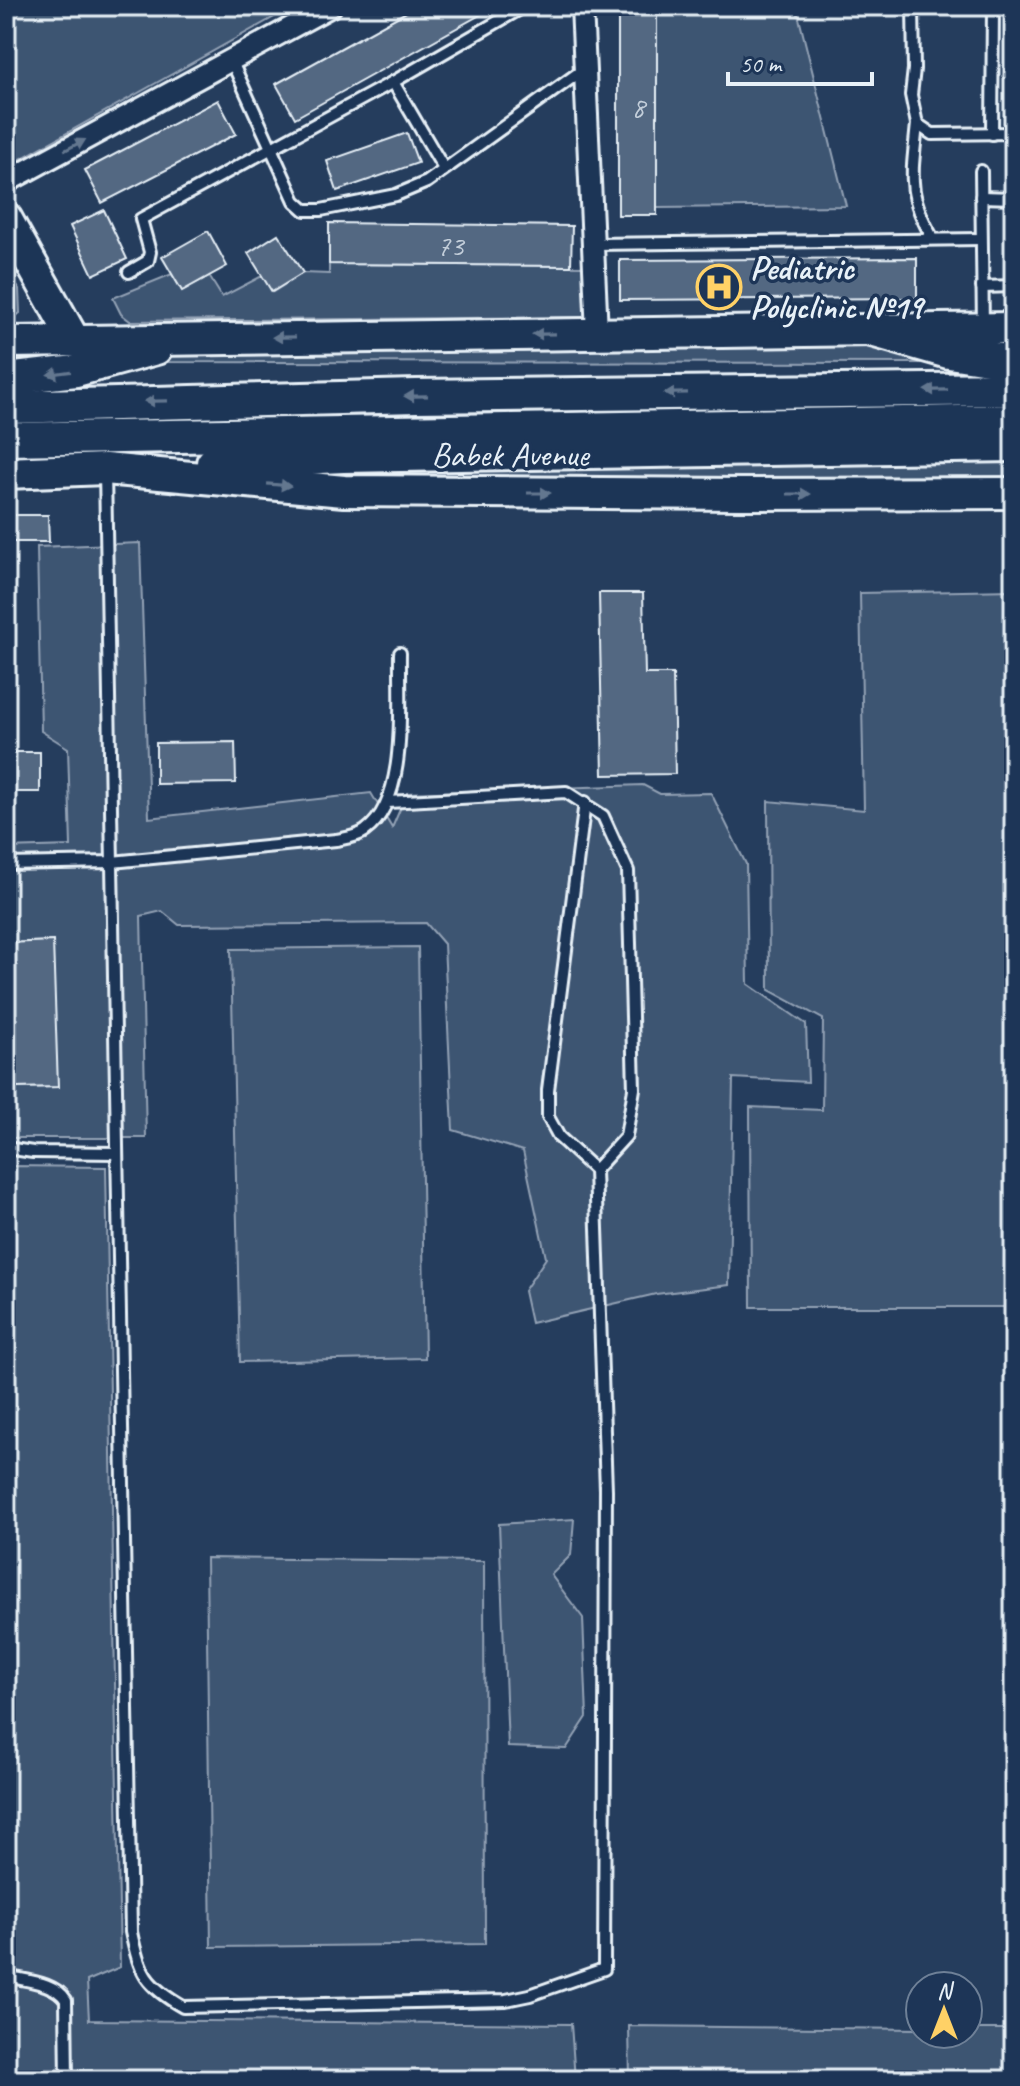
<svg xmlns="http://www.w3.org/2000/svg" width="1020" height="2086" font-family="Caveat,sans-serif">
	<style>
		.green { fill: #3e5472; stroke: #93a2b5; stroke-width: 2 }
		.building { fill: #536782; stroke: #e8f1f8; stroke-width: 2 }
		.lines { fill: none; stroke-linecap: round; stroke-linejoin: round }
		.lane-casing { stroke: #e8f1f8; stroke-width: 16 }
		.street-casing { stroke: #e8f1f8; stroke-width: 26 }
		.secondary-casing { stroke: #e8f1f8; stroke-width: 36 }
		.primary-casing { stroke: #e8f1f8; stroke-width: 38 }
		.lane { stroke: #1d3557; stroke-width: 10 }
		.street { stroke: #1d3557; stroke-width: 20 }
		.secondary { stroke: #1d3557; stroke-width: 30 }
		.primary { stroke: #1d3557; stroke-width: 32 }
		.oneway { fill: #64778f }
		.labels { text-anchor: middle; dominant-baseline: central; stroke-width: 7; stroke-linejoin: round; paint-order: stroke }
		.number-label { font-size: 30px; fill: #c3ceda }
		.poi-label { font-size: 34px; font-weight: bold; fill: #e8f1f8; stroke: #1d3557; text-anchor: start }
		.street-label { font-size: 34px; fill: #e8f1f8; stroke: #1d3557 }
	</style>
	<rect width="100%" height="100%" fill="#253d5d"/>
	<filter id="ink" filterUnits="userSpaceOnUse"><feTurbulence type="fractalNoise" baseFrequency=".0125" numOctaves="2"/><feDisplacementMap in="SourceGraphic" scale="16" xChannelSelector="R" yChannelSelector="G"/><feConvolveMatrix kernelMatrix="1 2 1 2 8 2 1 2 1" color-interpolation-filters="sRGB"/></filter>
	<g filter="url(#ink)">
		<!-- green -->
		<g class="green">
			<polygon points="6,6 294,6 6,167"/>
			<polygon points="657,6 796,6 846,206 657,208"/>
			<polygon points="329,264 586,266 588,317 130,321 121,314 113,298 172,274 182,291 209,276 222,297 262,276 273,292 303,273 329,274"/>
			<polygon points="6,267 19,289 20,313 6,324"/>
			<polygon points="863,343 921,363 151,362 189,351"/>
			<polygon points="1009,460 1009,480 370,479 358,470"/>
			<polygon points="140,543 149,818 371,793 392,828 407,793 643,785 660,794 711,793 746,864 748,984 806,1024 808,1082 733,1078 729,1285 656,1294 531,1323 524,1291 546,1258 523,1151 453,1130 444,944 426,923 179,925 162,911 141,916 146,1138 14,1138 6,1132 6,1043 14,1043 16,1088 57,1087 52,941 6,943 6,848 71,846 68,748 41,731 37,547"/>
			<polygon points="1014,590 1014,1307 751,1307 750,1107 822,1110 823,1019 769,990 768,801 864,810 860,593"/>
			<polygon points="418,947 425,1358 240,1362 231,949"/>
			<polygon points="6,1166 106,1167 120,1967 87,1981 89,2020 571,2024 575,2080 101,2080 92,2075 92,2080 6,2080"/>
			<polygon points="574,1519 571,1555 551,1575 583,1618 587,1717 566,1749 508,1747 499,1524"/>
			<polygon points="206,1558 484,1561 485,1944 211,1947"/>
			<polygon points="629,2026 920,2029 920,2034 968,2034 968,2029 1014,2029 1014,2080 630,2080"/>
		</g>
		<!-- building -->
		<g class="building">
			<polygon points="417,6 496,6 295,118 276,84"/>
			<rect x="618" y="6" width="39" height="209"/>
			<rect x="1008" y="10" width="6" height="33"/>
			<rect x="1010" y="78" width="4" height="27"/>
			<polygon points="218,100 236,134 102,203 85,170"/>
			<polygon points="407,133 418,163 337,191 327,161"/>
			<polygon points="104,210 127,259 93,275 70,226"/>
			<polygon points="329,223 572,226 571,266 329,264"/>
			<polygon points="208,231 227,266 182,291 162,257"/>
			<polygon points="278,234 303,273 272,292 248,253"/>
			<polygon points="917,258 917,298 620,300 620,260"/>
			<polygon points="6,515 48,515 49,542 6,542"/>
			<polygon points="599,593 643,593 645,674 673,674 675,774 603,775"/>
			<polygon points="235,742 236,783 156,784 156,743"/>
			<rect x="6" y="752" width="34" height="40"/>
			<polygon points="53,941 58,1087 15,1088 12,966 6,966 6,943"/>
		</g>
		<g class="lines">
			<!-- lane casing -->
			<g class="lane-casing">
				<g id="lane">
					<polyline points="913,6 914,69 911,95 917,124 932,134 1014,133"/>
					<polyline points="232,62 295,201 305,210 321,210 396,195 427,182 584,69"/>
					<polyline points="393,82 444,169"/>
					<path d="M917,124C912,177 906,191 933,239"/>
					<polyline points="992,134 993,6"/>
					<polyline points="981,171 983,326"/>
					<polyline points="981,197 1014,198"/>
					<polyline points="594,244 981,239"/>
					<polyline points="129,272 148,261 150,252 141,219 393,82 525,6"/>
					<polyline points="982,287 1014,286"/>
					<path d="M105,471L131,1932C140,1974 145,1985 183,2007L506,2000L530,1995L604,1969L606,1490L595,1170L626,1136L634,1089L628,871L603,816L566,792L388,802"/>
					<polyline points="585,802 548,1090 548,1117 559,1137 595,1170"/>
					<path d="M6,864L112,862L336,840C345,838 357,837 365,831C409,800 399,702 400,653"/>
					<polyline points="6,1148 33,1152 117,1153"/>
					<path d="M6,1976C26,1981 55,1982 66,2000L67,2080"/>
				</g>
			</g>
			<!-- street casing -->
			<g class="street-casing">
				<g id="street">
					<polyline points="582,6 597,333"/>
					<polyline points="6,182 331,6"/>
				</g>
			</g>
			<!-- secondary casing -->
			<g class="secondary-casing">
				<g id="secondary">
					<polyline points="6,218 74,340"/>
					<polyline points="6,342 1014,328"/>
					<polyline points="6,379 76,371 156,349"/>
					<polyline points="212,463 343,457 1014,446"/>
					<polyline points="6,473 105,469 344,491 740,494 1014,493"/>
				</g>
			</g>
			<!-- primary casing -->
			<g class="primary-casing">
				<g id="primary">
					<polyline points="872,330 949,352 1014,362"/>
					<polyline points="6,407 416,396 1014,389"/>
					<polyline points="6,439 1014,421"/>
				</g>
			</g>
			<!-- lane -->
			<use href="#lane" class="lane"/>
			<!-- street -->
			<use href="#street" class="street"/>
			<!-- secondary -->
			<use href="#secondary" class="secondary"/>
			<!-- primary -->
			<use href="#primary" class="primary"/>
		</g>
		<!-- one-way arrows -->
		<defs><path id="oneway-solid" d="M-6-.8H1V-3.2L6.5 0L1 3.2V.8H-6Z" transform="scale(2)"/></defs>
		<g class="oneway">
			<use href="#oneway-solid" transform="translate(75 145) rotate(-28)"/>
			<use href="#oneway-solid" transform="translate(544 334) rotate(179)"/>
			<use href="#oneway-solid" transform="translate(284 337) rotate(179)"/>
			<use href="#oneway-solid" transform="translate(59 373) rotate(172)"/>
			<use href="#oneway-solid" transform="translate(936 390) rotate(179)"/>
			<use href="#oneway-solid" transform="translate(676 393) rotate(179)"/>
			<use href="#oneway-solid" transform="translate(416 396) rotate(179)"/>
			<use href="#oneway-solid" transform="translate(156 401) rotate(179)"/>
			<use href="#oneway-solid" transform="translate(279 485) rotate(5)"/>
			<use href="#oneway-solid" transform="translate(539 493)"/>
			<use href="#oneway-solid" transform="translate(799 494)"/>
		</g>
	</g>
	<!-- icons -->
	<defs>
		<g id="hospital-ring" transform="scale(2.3)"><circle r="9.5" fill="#1d3557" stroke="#ffd166" stroke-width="1.5"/><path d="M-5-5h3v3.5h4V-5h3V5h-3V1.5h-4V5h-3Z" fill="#ffd166"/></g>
	</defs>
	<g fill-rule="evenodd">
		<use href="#hospital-ring" x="719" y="287"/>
	</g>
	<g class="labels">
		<!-- number labels -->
		<g class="number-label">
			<text x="638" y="107">8</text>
			<text x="450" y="245">73</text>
		</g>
		<!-- poi labels -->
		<g class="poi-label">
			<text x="750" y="267">Pediatric<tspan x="750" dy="39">Polyclinic №19</tspan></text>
		</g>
		<!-- street labels -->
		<g class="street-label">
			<text x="510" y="454">Babek Avenue</text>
		</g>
	</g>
	<!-- margin -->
	<rect width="1020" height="2086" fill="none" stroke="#1d3557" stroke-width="32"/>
	<rect x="16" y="16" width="988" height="2054" fill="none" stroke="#e8f1f8" stroke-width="3" filter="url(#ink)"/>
	<!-- north arrow -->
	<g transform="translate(944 2010)"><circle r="38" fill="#1d3557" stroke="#6e8097" stroke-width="2"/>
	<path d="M0-6L14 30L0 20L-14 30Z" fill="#ffd166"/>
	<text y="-12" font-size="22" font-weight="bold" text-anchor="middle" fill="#e8f1f8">N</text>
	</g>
	<!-- scale -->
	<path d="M728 72v12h144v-12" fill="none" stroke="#e8f1f8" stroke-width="4"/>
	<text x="740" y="72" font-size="24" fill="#e8f1f8" stroke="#1d3557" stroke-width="6" paint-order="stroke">50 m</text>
</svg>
